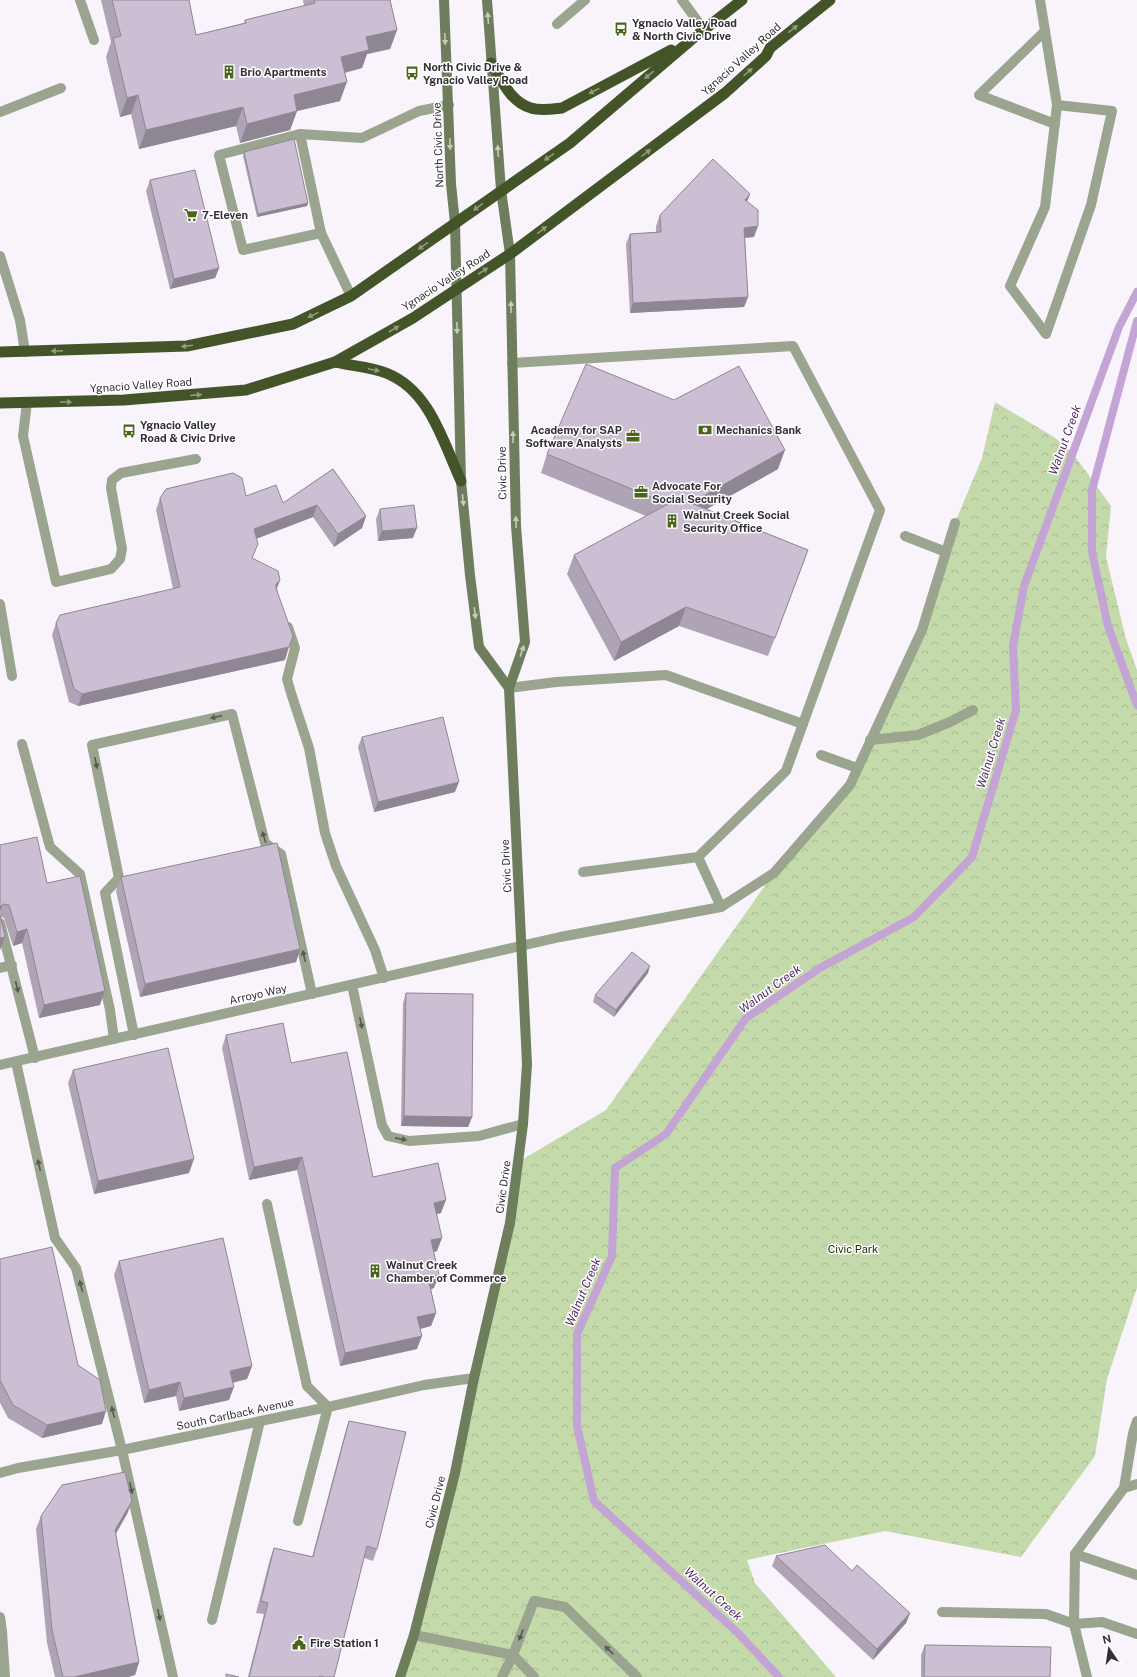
<svg xmlns="http://www.w3.org/2000/svg" width="1137" height="1677" font-family="'Public Sans',sans-serif">
	<style>
		.park { fill: url(#park-crowns) }
		.lines { fill: none; stroke-linecap: round; stroke-linejoin: round }
		.stream { stroke: #c3a4d5; stroke-width: 8 }
		.service { stroke: #9aa48e; stroke-width: 10 }
		.minor { stroke: #9aa48e; stroke-width: 10 }
		.tertiary { stroke: #9aa48e; stroke-width: 10 }
		.secondary { stroke: #6e7d5c; stroke-width: 10 }
		.trunk { stroke: #435528; stroke-width: 11 }
		.wall { fill: #afa4b6 }
		.shaded-wall { fill: #8f8694 }
		.building { fill: #ccbfd4; stroke: #8f8694 }
		.oneway { fill: #c5cbbe }
		.oneway2 { fill: #8e997e }
		.oneway3 { fill: #585855 }
		.labels { text-anchor: middle; dominant-baseline: central; stroke-width: 3; stroke-linejoin: round; paint-order: stroke }
		.poi-label { font-size: 11px; font-weight: bold; fill: #342f37; stroke: #fff; text-anchor: start }
		.street-label { font-size: 11px; fill: #342f37; stroke: #fff }
		.park-label { font-size: 11px; fill: #223109; stroke: #fff }
		.water-label { font-size: 12px; font-style: italic; fill: #522a66; stroke: #fff }
	</style>
	<defs>
		<pattern id="park-crowns" width="20" height="18" patternUnits="userSpaceOnUse"><rect width="20" height="18" fill="#c5daab"/><path d="M2 6a3 3 0 1 1 6 0M12 15a3 3 0 1 1 6 0" fill="none" stroke="#aabb94"/></pattern>
	</defs>
	<rect width="100%" height="100%" fill="#f9f4fc"/>
	<!-- park -->
	<polygon class="park" points="995,402 1054,437 1072,452 1111,506 1106,557 1126,639 1137,670 1137,1288 1107,1379 1095,1456 1021,1557 885,1531 747,1560 755,1583 836,1677 400,1677 455,1473 518,1162 606,1110 774,873 850,785 922,630 955,523 982,458"/>
	<g class="lines">
		<!-- stream -->
		<g class="stream">
			<polyline points="1137,321 1092,490 1092,552 1108,626 1137,705"/>
			<polyline points="779,1677 738,1633 594,1501 577,1426 577,1334 612,1256 615,1168 666,1134 746,1018 820,968 914,917 972,857 1016,710 1013,646 1024,586 1119,327 1137,292"/>
		</g>
		<!-- service -->
		<g class="service">
			<polyline points="80,0 94,40"/>
			<polyline points="682,0 704,30"/>
			<polyline points="1040,0 1057,105 1045,207 1010,286 1046,334 1091,205 1112,111 1057,105"/>
			<polyline points="557,24 585,0"/>
			<polyline points="1045,31 979,95 1055,124"/>
			<polyline points="0,112 61,88"/>
			<polyline points="300,134 321,233"/>
			<polyline points="0,256 20,320 25,352"/>
			<polyline points="351,296 321,233 243,250 219,155 300,134 362,138 419,111 449,105"/>
			<polyline points="512,363 793,346 880,510 786,771 698,857"/>
			<polyline points="27,402 23,436 56,582 111,569 120,559 122,549 111,488 112,480 121,473 196,459"/>
			<polyline points="905,536 946,552"/>
			<polyline points="0,604 12,676"/>
			<polyline points="288,627 295,648 287,679 291,693 309,748 325,833 336,866 375,950 384,978"/>
			<polyline points="509,688 556,682 666,675 803,724"/>
			<polyline points="870,740 918,735 950,722 973,710"/>
			<polyline points="22,744 50,847 80,874 110,1010 114,1039"/>
			<polyline points="821,755 857,768"/>
			<polyline points="583,872 698,857 721,907"/>
			<polyline points="0,923 35,1058"/>
			<polyline points="0,968 12,965"/>
			<polyline points="352,985 382,1125 388,1136 409,1141 479,1136 523,1124"/>
			<polyline points="134,1035 105,893 119,878 92,745 232,714 265,843 281,854 312,994"/>
			<polyline points="16,1062 55,1238 76,1268 122,1450 173,1677"/>
			<polyline points="267,1204 307,1386 328,1407 298,1521"/>
			<polyline points="1137,1484 1124,1488 1075,1554 1137,1575"/>
			<polyline points="1124,1488 1133,1433 1137,1421"/>
			<polyline points="942,1612 1046,1614 1074,1624 1102,1622 1137,1634"/>
			<polyline points="212,1620 260,1421"/>
			<polyline points="414,1635 513,1655 502,1677"/>
			<polyline points="534,1677 513,1655 534,1601 565,1607 637,1677"/>
		</g>
		<!-- minor -->
		<g class="minor">
			<polyline points="0,1065 560,937 721,907 774,873 850,785 922,630 955,523"/>
			<polyline points="0,1473 18,1468 122,1450 328,1407 424,1385 474,1378"/>
			<polyline points="1075,1554 1074,1624 1087,1677"/>
		</g>
		<!-- tertiary -->
		<polyline class="tertiary" points="0,1617 2,1631 5,1677"/>
		<!-- secondary -->
		<g class="secondary">
			<polyline points="444,0 451,184 455,223 461,481 470,575 479,647 509,688"/>
			<polyline points="400,1677 414,1635 455,1473 474,1378 510,1223 523,1124 527,1064 509,688 525,642 516,526 510,254 501,190 487,0"/>
		</g>
		<!-- trunk -->
		<g class="trunk">
			<path d="M491,63C501,79 511,103 531,108C541,111 552,109 562,108L671,50"/>
			<polyline points="0,352 187,346 293,324 351,296 570,143 691,40 742,0"/>
			<path d="M335,362C352,366 371,367 386,373C430,390 443,442 461,481"/>
			<polyline points="0,403 124,400 246,390 335,362 413,318 510,254 725,93 766,56 770,48 830,0"/>
		</g>
	</g>
	<!-- wall -->
	<g class="wall">
		<polygon points="101,0 189,0 196,35 244,23 245,20 304,6 303,0 390,0 397,30 390,49 367,54 362,68 345,73 340,101 297,111 290,130 240,143 236,126 139,149 131,114 120,117 106,57 111,42"/>
		<polygon points="244,152 308,203 307,206 257,217 243,156"/>
		<polygon points="150,180 219,268 215,278 170,289 146,191"/>
		<polygon points="750,194 747,201 754,237 745,238 748,297 744,307 630,313 626,244 630,234 656,232 656,226 660,215"/>
		<polygon points="547,454 778,469 706,509 808,550 768,656 679,626 614,661 567,574 574,555 646,516 541,473"/>
		<polygon points="333,469 366,516 362,528 334,547 313,517 256,539 252,558 280,580 277,589 285,660 78,706 69,702 52,635 56,623 173,589 156,510 160,498 246,496 283,503"/>
		<polygon points="380,509 413,538 378,541 376,519"/>
		<polygon points="362,737 455,792 374,812 358,747"/>
		<polygon points="0,845 47,883 100,1005 39,1018 22,943 13,946 4,918 1,917 5,937 0,950"/>
		<polygon points="121,877 300,949 296,962 140,997 116,891"/>
		<polygon points="648,973 614,1017 593,1002 595,995"/>
		<polygon points="406,993 472,1117 468,1127 401,1126 403,1003"/>
		<polygon points="226,1035 291,1063 373,1177 441,1213 437,1214 437,1251 434,1252 434,1288 431,1289 436,1313 431,1326 420,1329 417,1349 340,1366 297,1170 249,1180 222,1048"/>
		<polygon points="73,1070 189,1173 94,1194 68,1083"/>
		<polygon points="0,1259 78,1365 102,1424 42,1438 8,1418 0,1403"/>
		<polygon points="119,1261 252,1366 247,1379 233,1383 229,1400 179,1411 176,1396 144,1403 114,1275"/>
		<polygon points="349,1421 377,1549 373,1561 364,1558 334,1677 248,1677 264,1614 256,1613 270,1559 274,1548 312,1557 345,1433"/>
		<polygon points="132,1501 127,1514 116,1534 139,1662 135,1675 128,1677 55,1677 47,1643 36,1529 41,1516"/>
		<polygon points="776,1556 852,1571 910,1613 906,1623 873,1660 772,1566"/>
		<polygon points="925,1645 1050,1677 921,1677 921,1655"/>
	</g>
	<!-- shaded-wall -->
	<g class="shaded-wall">
		<polygon points="397,30 390,49 367,54 362,68 334,75 341,57 366,37"/>
		<polygon points="347,82 340,101 297,111 290,130 240,143 247,124 294,95"/>
		<polygon points="138,95 131,114 120,117 127,98"/>
		<polygon points="243,107 236,126 139,149 146,130"/>
		<polygon points="750,194 746,204 745,200"/>
		<polygon points="308,203 307,206 257,217 258,214"/>
		<polygon points="758,226 754,237 740,238 744,228"/>
		<polygon points="219,268 215,278 170,289 174,279"/>
		<polygon points="748,297 744,307 630,313 633,303"/>
		<polygon points="785,450 778,469 684,522 691,503"/>
		<polygon points="317,505 313,517 250,541 254,529"/>
		<polygon points="366,516 362,528 334,547 338,534"/>
		<polygon points="417,528 413,538 378,541 382,531"/>
		<polygon points="280,580 275,592 276,584"/>
		<polygon points="686,607 679,626 614,661 621,642"/>
		<polygon points="289,647 285,660 78,706 82,694"/>
		<polygon points="459,782 455,792 374,812 378,802"/>
		<polygon points="3,904 0,911 0,907"/>
		<polygon points="27,929 22,943 13,946 17,932"/>
		<polygon points="5,937 0,950 0,938"/>
		<polygon points="300,949 296,962 140,997 145,984"/>
		<polygon points="650,966 648,973 614,1017 616,1010"/>
		<polygon points="105,991 100,1005 39,1018 44,1005"/>
		<polygon points="404,1116 472,1117 468,1127 401,1126"/>
		<polygon points="302,1157 297,1170 249,1180 254,1167"/>
		<polygon points="194,1159 189,1173 94,1194 98,1181"/>
		<polygon points="446,1200 441,1213 429,1216 434,1203"/>
		<polygon points="442,1238 437,1251 426,1254 431,1240"/>
		<polygon points="439,1275 434,1288 424,1291 428,1278"/>
		<polygon points="436,1313 431,1326 412,1331 417,1317"/>
		<polygon points="422,1336 417,1349 340,1366 345,1353"/>
		<polygon points="252,1366 247,1379 225,1384 230,1371"/>
		<polygon points="180,1382 176,1396 144,1403 149,1390"/>
		<polygon points="234,1387 229,1400 179,1411 184,1398"/>
		<polygon points="106,1411 102,1424 42,1438 47,1425"/>
		<polygon points="132,1501 127,1514 110,1543 115,1530"/>
		<polygon points="910,1613 906,1623 873,1660 877,1649"/>
		<polygon points="139,1662 135,1675 128,1677 74,1677"/>
	</g>
	<!-- building -->
	<g class="building">
		<polygon points="112,0 189,0 196,35 246,23 245,20 315,3 314,0 390,0 397,30 366,37 369,50 341,57 347,82 294,95 297,111 247,124 243,107 146,130 138,95 127,98 113,38 121,36"/>
		<polygon points="294,139 308,203 258,214 244,152"/>
		<polygon points="713,159 750,194 745,200 758,210 758,226 744,228 748,297 633,303 630,234 661,232 660,215"/>
		<polygon points="195,170 219,268 174,279 150,180"/>
		<polygon points="586,364 674,400 739,366 785,450 691,503 808,550 775,638 686,607 621,642 574,555 668,504 547,454"/>
		<polygon points="333,469 366,516 338,534 317,505 254,529 258,544 252,558 278,571 280,580 276,584 276,588 293,636 289,647 82,694 74,689 56,623 60,615 180,587 160,498 166,489 233,473 242,478 246,496 276,485 283,503"/>
		<polygon points="414,505 417,528 382,531 380,509"/>
		<polygon points="443,717 459,782 378,802 362,737"/>
		<polygon points="37,837 47,883 80,876 105,991 44,1005 27,929 17,932 9,905 3,904 0,907 0,845"/>
		<polygon points="277,843 300,949 145,984 121,877"/>
		<polygon points="0,915 5,937 0,938"/>
		<polygon points="632,952 650,966 616,1010 595,995"/>
		<polygon points="406,993 473,994 472,1117 404,1116"/>
		<polygon points="283,1023 291,1063 347,1052 373,1177 438,1163 446,1200 434,1203 442,1238 431,1240 439,1275 428,1278 436,1313 417,1317 422,1336 345,1353 302,1157 254,1167 226,1035"/>
		<polygon points="168,1048 194,1159 98,1181 73,1070"/>
		<polygon points="223,1238 252,1366 230,1371 234,1387 184,1398 180,1382 149,1390 119,1261"/>
		<polygon points="52,1247 78,1365 100,1380 106,1411 47,1425 13,1405 0,1380 0,1259"/>
		<polygon points="349,1421 406,1432 377,1549 367,1546 334,1677 324,1677 320,1676 319,1677 249,1677 268,1603 261,1601 274,1548 313,1557"/>
		<polygon points="125,1472 132,1501 115,1530 139,1662 74,1677 63,1677 52,1630 41,1516 62,1485"/>
		<polygon points="825,1545 852,1571 857,1565 910,1613 877,1649 776,1556"/>
		<polygon points="925,1645 1051,1647 1050,1677 924,1677"/>
		<polygon points="226,1674 239,1677 226,1677"/>
	</g>
	<!-- one-way arrows -->
	<defs><path id="oneway-solid" d="M-6-.8H1V-3.2L6.5 0L1 3.2V.8H-6Z"/></defs>
	<g class="oneway">
		<use href="#oneway-solid" transform="translate(488 18) rotate(-94)"/>
		<use href="#oneway-solid" transform="translate(445 39) rotate(88)"/>
		<use href="#oneway-solid" transform="translate(450 144) rotate(88)"/>
		<use href="#oneway-solid" transform="translate(498 151) rotate(-94)"/>
		<use href="#oneway-solid" transform="translate(511 307) rotate(-90)"/>
		<use href="#oneway-solid" transform="translate(457 328) rotate(89)"/>
		<use href="#oneway-solid" transform="translate(513 437) rotate(-91)"/>
		<use href="#oneway-solid" transform="translate(463 500) rotate(84)"/>
		<use href="#oneway-solid" transform="translate(516 522) rotate(-92)"/>
		<use href="#oneway-solid" transform="translate(475 613) rotate(83)"/>
		<use href="#oneway-solid" transform="translate(522 651) rotate(-71)"/>
	</g>
	<g class="oneway2">
		<use href="#oneway-solid" transform="translate(793 29) rotate(-38)"/>
		<use href="#oneway-solid" transform="translate(748 72) rotate(-42)"/>
		<use href="#oneway-solid" transform="translate(649 75) rotate(140)"/>
		<use href="#oneway-solid" transform="translate(594 91) rotate(152)"/>
		<use href="#oneway-solid" transform="translate(646 153) rotate(-37)"/>
		<use href="#oneway-solid" transform="translate(549 157) rotate(146)"/>
		<use href="#oneway-solid" transform="translate(478 207) rotate(144)"/>
		<use href="#oneway-solid" transform="translate(542 230) rotate(-37)"/>
		<use href="#oneway-solid" transform="translate(423 246) rotate(144)"/>
		<use href="#oneway-solid" transform="translate(483 271) rotate(-33)"/>
		<use href="#oneway-solid" transform="translate(313 315) rotate(154)"/>
		<use href="#oneway-solid" transform="translate(394 329) rotate(-30)"/>
		<use href="#oneway-solid" transform="translate(187 346) rotate(173)"/>
		<use href="#oneway-solid" transform="translate(57 351) rotate(179)"/>
		<use href="#oneway-solid" transform="translate(374 370) rotate(12)"/>
		<use href="#oneway-solid" transform="translate(196 395) rotate(-5)"/>
		<use href="#oneway-solid" transform="translate(66 402) rotate(-1)"/>
	</g>
	<g class="oneway3">
		<use href="#oneway-solid" transform="translate(216 717) rotate(167)"/>
		<use href="#oneway-solid" transform="translate(96 763) rotate(79)"/>
		<use href="#oneway-solid" transform="translate(264 837) rotate(-107)"/>
		<use href="#oneway-solid" transform="translate(304 956) rotate(-103)"/>
		<use href="#oneway-solid" transform="translate(17 987) rotate(76)"/>
		<use href="#oneway-solid" transform="translate(361 1023) rotate(78)"/>
		<use href="#oneway-solid" transform="translate(401 1139) rotate(11)"/>
		<use href="#oneway-solid" transform="translate(39 1165) rotate(-103)"/>
		<use href="#oneway-solid" transform="translate(81 1286) rotate(-104)"/>
		<use href="#oneway-solid" transform="translate(113 1412) rotate(-104)"/>
		<use href="#oneway-solid" transform="translate(131 1488) rotate(78)"/>
		<use href="#oneway-solid" transform="translate(159 1615) rotate(78)"/>
		<use href="#oneway-solid" transform="translate(521 1635) rotate(111)"/>
		<use href="#oneway-solid" transform="translate(609 1650) rotate(-136)"/>
	</g>
	<!-- icons -->
	<defs>
		<g id="bus-bare" transform="scale(1.08)"><path d="M-5-6H5V4H4V6H2V4H-2V6H-4V4H-5ZM-3.5-4V0h7V-4ZM-3.5 1.2v1.5H-2V1.2ZM2 1.2v1.5H3.5V1.2Z" fill="#496518" stroke="#fff" stroke-width="2.5" paint-order="stroke"/></g>
		<g id="building-bare" transform="scale(1.08)"><path d="M-4-6H4V6H1V3H-1V6H-4ZM-2.5-4.3h1.7v1.8h-1.7ZM.8-4.3h1.7v1.8H.8ZM-2.5-1h1.7V.8h-1.7ZM.8-1h1.7V.8H.8Z" fill="#496518" stroke="#fff" stroke-width="2.5" paint-order="stroke"/></g>
		<g id="supermarket-bare" transform="scale(1.08)"><path d="M-6-5.5h2.5l.6 2H6L4.5 2H-2.5L-4.4-4H-6ZM-1.5 3.2a1.3 1.3 0 1 0 .1 0ZM3 3.2a1.3 1.3 0 1 0 .1 0Z" fill="#496518" stroke="#fff" stroke-width="2.5" paint-order="stroke"/></g>
		<g id="bank-bare" transform="scale(1.08)"><path d="M-6-4H6V4H-6ZM0-2.3a2.3 2.3 0 1 0 0 4.6a2.3 2.3 0 1 0 0-4.6Z" fill="#496518" stroke="#fff" stroke-width="2.5" paint-order="stroke"/></g>
		<g id="office-bare" transform="scale(1.08)"><path d="M-6-3h4V-5.5h4V-3h4V5H-6ZM-1-4.5V-3h2v-1.5ZM-6 0V1H6V0Z" fill="#496518" stroke="#fff" stroke-width="2.5" paint-order="stroke"/></g>
		<g id="civic-bare" transform="scale(1.08)"><path d="M-.6-6.5H3V-4.5H.6V-3L4-1V1h2V6H-6V1h2V-1L-.6-3ZM-1.2 2.5V6h2.4V2.5Z" fill="#496518" stroke="#fff" stroke-width="2.5" paint-order="stroke"/></g>
	</defs>
	<g fill-rule="evenodd">
		<use href="#bus-bare" x="621" y="29"/>
		<use href="#building-bare" x="229" y="72"/>
		<use href="#bus-bare" x="412" y="73"/>
		<use href="#supermarket-bare" x="191" y="215"/>
		<use href="#bank-bare" x="705" y="430"/>
		<use href="#bus-bare" x="129" y="431"/>
		<use href="#office-bare" x="633" y="436"/>
		<use href="#office-bare" x="641" y="492"/>
		<use href="#building-bare" x="672" y="521"/>
		<use href="#building-bare" x="375" y="1271"/>
		<use href="#civic-bare" x="299" y="1643"/>
	</g>
	<g class="labels">
		<!-- poi labels -->
		<g class="poi-label">
			<text x="632" y="23">Ygnacio Valley Road<tspan x="632" dy="13">&amp; North Civic Drive</tspan></text>
			<text x="423" y="67">North Civic Drive &amp;<tspan x="423" dy="13">Ygnacio Valley Road</tspan></text>
			<text x="240" y="72">Brio Apartments</text>
			<text x="202" y="215">7-Eleven</text>
			<text x="140" y="425">Ygnacio Valley<tspan x="140" dy="13">Road &amp; Civic Drive</tspan></text>
			<text x="622" y="430" text-anchor="end">Academy for SAP<tspan x="622" dy="13">Software Analysts</tspan></text>
			<text x="716" y="430">Mechanics Bank</text>
			<text x="652" y="486">Advocate For<tspan x="652" dy="13">Social Security</tspan></text>
			<text x="683" y="515">Walnut Creek Social<tspan x="683" dy="13">Security Office</tspan></text>
			<text x="386" y="1265">Walnut Creek<tspan x="386" dy="13">Chamber of Commerce</tspan></text>
			<text x="310" y="1643">Fire Station 1</text>
		</g>
		<!-- street labels -->
		<g class="street-label">
			<text transform="translate(741 59) rotate(-42)">Ygnacio Valley Road</text>
			<text transform="translate(438 145) rotate(-92)">North Civic Drive</text>
			<text transform="translate(446 280) rotate(-33)">Ygnacio Valley Road</text>
			<text transform="translate(141 385) rotate(-4)">Ygnacio Valley Road</text>
			<text transform="translate(502 473) rotate(-91)">Civic Drive</text>
			<text transform="translate(506 866) rotate(-93)">Civic Drive</text>
			<text transform="translate(258 994) rotate(-13)">Arroyo Way</text>
			<text transform="translate(503 1187) rotate(-82)">Civic Drive</text>
			<text transform="translate(235 1414) rotate(-12)">South Carlback Avenue</text>
			<text transform="translate(435 1502) rotate(-76)">Civic Drive</text>
		</g>
		<!-- park labels -->
		<g class="park-label">
			<text x="853" y="1249">Civic Park</text>
		</g>
		<!-- water labels -->
		<g class="water-label">
			<text transform="translate(1065 440) rotate(-70)">Walnut Creek</text>
			<text transform="translate(991 753) rotate(-73)">Walnut Creek</text>
			<text transform="translate(770 989) rotate(-36)">Walnut Creek</text>
			<text transform="translate(583 1292) rotate(-67)">Walnut Creek</text>
			<text transform="translate(713 1594) rotate(42)">Walnut Creek</text>
		</g>
	</g>
	<!-- north arrow -->
	<g transform="translate(1109 1649) rotate(347)" stroke="#ffffff" stroke-width="3" paint-order="stroke">
	<path d="M0-3L7 15L0 10L-7 15Z" fill="#342f37"/>
	<text y="-6" font-size="11" font-weight="bold" text-anchor="middle" fill="#342f37">N</text>
	</g>
</svg>
